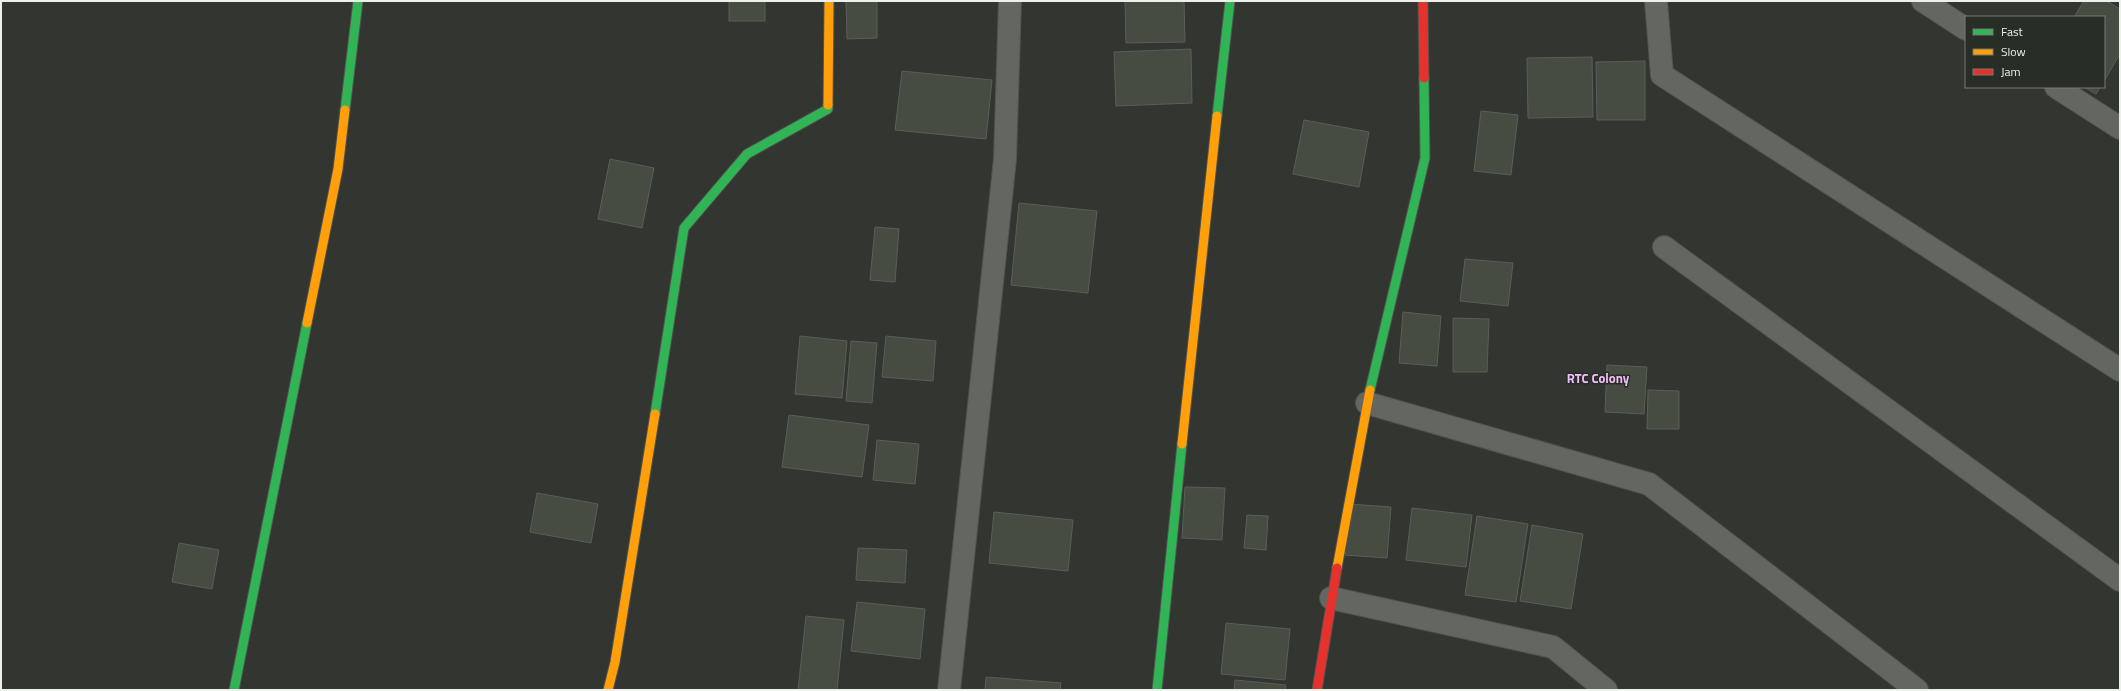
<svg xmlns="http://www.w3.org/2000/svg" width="2121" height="691" font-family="'Titillium Web',sans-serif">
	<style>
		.building { fill: #464c42; stroke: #5b5d59 }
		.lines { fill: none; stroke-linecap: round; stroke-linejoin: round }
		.street-casing { stroke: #515250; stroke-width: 24 }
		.fast-casing { stroke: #515250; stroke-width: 11 }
		.slow-casing { stroke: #515250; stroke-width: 11 }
		.jam-casing { stroke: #515250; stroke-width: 11 }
		.street { stroke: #646761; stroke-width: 22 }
		.fast { stroke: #30b455; stroke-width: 9 }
		.slow { stroke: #ff9f0a; stroke-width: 9 }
		.jam { stroke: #e5322d; stroke-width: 9 }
		.labels { text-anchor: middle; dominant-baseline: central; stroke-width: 3; stroke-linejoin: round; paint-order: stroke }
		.quarter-label { font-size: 13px; font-weight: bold; fill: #f1bdfb; stroke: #282d25 }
	</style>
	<rect width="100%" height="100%" fill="#333531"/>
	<!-- building -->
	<g class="building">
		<rect x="729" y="1" width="36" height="20"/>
		<polygon points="846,1 877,1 877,38 847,39"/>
		<polygon points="1125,1 1184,1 1185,42 1126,43"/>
		<polygon points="2084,1 2107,1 2120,9 2120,54 2104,81 2104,17 2074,17"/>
		<polygon points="1191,49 1192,103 1116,106 1114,52"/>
		<polygon points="1592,57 1593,117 1528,118 1527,58"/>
		<polygon points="1645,61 1645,120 1597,120 1596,62"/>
		<polygon points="902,71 992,80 986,139 895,130"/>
		<polygon points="2084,87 2100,87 2096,94"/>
		<polygon points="1481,111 1518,115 1511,175 1474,171"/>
		<polygon points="1304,120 1369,132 1359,187 1293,174"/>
		<polygon points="610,159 654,168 642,228 598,219"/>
		<polygon points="1019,203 1097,211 1088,293 1011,285"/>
		<polygon points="875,227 899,229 895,282 870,280"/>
		<polygon points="1465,259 1513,263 1508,306 1460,301"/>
		<polygon points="1403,312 1441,316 1437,366 1399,363"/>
		<polygon points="1453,318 1489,319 1487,372 1453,372"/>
		<polygon points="800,336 847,341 842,398 795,394"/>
		<polygon points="886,336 936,341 933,381 882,377"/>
		<polygon points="851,341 877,343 872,403 846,401"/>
		<polygon points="1607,365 1647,367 1644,414 1605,412"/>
		<polygon points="1648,390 1679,391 1679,429 1647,429"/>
		<polygon points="789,415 869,425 862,477 782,467"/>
		<polygon points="877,440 919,444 915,484 873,480"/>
		<polygon points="1185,487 1225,488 1222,540 1182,538"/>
		<polygon points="537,493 598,504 591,543 530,532"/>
		<polygon points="1349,504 1391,507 1387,558 1345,555"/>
		<polygon points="1412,508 1472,515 1466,567 1406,560"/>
		<polygon points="994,512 1073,520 1068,571 989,563"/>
		<polygon points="1247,515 1268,516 1266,550 1244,548"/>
		<polygon points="1477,516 1528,524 1516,602 1465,595"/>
		<polygon points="1532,525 1583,534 1571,609 1520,601"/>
		<polygon points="179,543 219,550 212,589 172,582"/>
		<polygon points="858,548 907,550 905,583 856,580"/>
		<polygon points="857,602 925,609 920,659 851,651"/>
		<polygon points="806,616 844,620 837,690 798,690"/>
		<polygon points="1226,623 1290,629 1285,680 1221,674"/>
		<polygon points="986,677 1061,683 1060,690 985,690"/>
		<polygon points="1235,680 1286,685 1285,690 1234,690"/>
	</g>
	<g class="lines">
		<!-- street casing -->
		<g class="street-casing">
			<g id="street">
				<polyline points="1656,1 1662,75 2120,370"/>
				<polyline points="1923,1 1966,29"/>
				<polyline points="2056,87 2120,128"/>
				<polyline points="1664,247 2120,580"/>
				<polyline points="1367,403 1649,484 1917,690"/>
				<polyline points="1331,598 1553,647 1606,690"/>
				<polyline points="949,690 1005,159 1010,1"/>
			</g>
		</g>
		<!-- fast casing -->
		<g class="fast-casing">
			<g id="fast">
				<polyline points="345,110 358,1"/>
				<polyline points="1217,116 1230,1"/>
				<polyline points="1370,390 1425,158 1424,78"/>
				<polyline points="655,414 684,228 747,154 828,109 828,105"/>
				<polyline points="234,690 307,323"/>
				<polyline points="1157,690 1182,444"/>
			</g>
		</g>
		<!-- slow casing -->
		<g class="slow-casing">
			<g id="slow">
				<polyline points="828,105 829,1"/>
				<polyline points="307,323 338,169 345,110"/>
				<polyline points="1182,444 1217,116"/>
				<polyline points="1337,568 1370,390"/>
				<polyline points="608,690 615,662 655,414"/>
			</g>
		</g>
		<!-- jam casing -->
		<g class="jam-casing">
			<g id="jam">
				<polyline points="1423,1 1424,78"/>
				<polyline points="1317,690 1337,568"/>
			</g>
		</g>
		<!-- street -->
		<use href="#street" class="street"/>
		<!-- fast -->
		<use href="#fast" class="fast"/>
		<!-- slow -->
		<use href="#slow" class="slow"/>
		<!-- jam -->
		<use href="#jam" class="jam"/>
	</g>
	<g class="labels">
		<!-- quarter labels -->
		<g class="quarter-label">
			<text x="1598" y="378">RTC Colony</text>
		</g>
	</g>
	<!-- border -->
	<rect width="2121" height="691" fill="none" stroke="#edf1eb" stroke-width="4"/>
	<!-- legend -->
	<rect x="1965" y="16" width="140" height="72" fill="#282d25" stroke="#777b74"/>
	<rect x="1973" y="29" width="20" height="6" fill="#30b455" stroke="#777b74"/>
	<text x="2001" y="36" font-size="12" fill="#edf1eb">Fast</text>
	<rect x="1973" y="49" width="20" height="6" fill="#ff9f0a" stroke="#777b74"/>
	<text x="2001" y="56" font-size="12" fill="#edf1eb">Slow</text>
	<rect x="1973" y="69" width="20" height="6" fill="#e5322d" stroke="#777b74"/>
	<text x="2001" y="76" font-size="12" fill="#edf1eb">Jam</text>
</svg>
